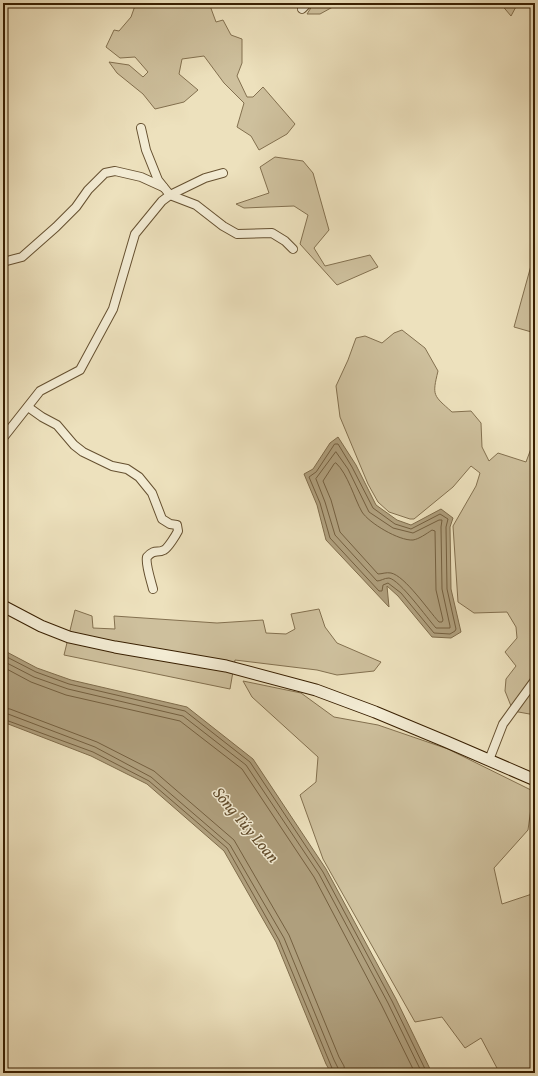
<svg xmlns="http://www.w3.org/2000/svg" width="538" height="1076" font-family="Vollkorn,serif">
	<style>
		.green { fill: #cec09d; stroke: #83704f }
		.water { fill: #af9f7d; stroke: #7f6c4b }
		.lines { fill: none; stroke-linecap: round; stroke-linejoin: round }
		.shore { stroke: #745f3f; stroke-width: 1 }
		.street-casing { stroke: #655030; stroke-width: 10 }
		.secondary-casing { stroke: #381f01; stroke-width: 13 }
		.street { stroke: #f3ecd4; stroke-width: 8 }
		.secondary { stroke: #f3ecd4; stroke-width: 11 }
		.labels { text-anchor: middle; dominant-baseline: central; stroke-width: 3; stroke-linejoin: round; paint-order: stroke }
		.water-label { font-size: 16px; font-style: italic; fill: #624c2c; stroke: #f3ecd4 }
	</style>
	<rect width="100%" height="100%" fill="#ede1bd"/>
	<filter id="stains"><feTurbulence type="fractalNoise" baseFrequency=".005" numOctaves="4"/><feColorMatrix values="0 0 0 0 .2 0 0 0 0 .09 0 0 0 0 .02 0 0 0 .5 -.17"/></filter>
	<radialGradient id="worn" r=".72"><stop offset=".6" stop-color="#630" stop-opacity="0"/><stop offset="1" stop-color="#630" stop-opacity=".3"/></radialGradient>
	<!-- green -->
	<g class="green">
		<polygon points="136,3 209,3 216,22 223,20 231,35 242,39 242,63 237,76 247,97 253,97 263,87 295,124 287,134 259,150 251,136 237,127 244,103 224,83 204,56 182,59 179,74 198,90 184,102 155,109 143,94 117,73 109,62 129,65 143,77 148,72 135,57 120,58 106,47 114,30 119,31 131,17"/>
		<polygon points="314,3 340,3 320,14 307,14"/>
		<polygon points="362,3 415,3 380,7"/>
		<polygon points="500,3 518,3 511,16"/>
		<polygon points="275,157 303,161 313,173 329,230 314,248 325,266 370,255 378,267 337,285 300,244 308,215 294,206 244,208 236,204 269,193 260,167"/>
		<polygon points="532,262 535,263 535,333 514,327"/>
		<path d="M402,330L425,348L438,371C432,396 433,395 452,412L471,411L481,423L482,447L489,461L498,453L526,462L535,438V715L513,711L505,691L506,679L516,666L505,652L517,638L516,627L507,612L474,613L458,602L453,526L476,486L480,473L471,466L453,487L414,519H410L389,512L378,502L368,484L340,417L336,386L348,360L356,338L365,336L382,343L394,333Z"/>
		<polygon points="319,609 325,627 337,643 381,662 374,671 337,675 317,670 235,660 230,689 64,655 75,610 92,616 93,628 115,629 114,616 217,623 263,620 266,633 286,634 295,629 291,614"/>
		<polygon points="243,681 301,693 334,717 378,725 448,749 535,792 535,801 531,808 528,830 494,868 502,904 535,893 535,1073 486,1073 498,1070 481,1038 465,1048 442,1017 415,1022 323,859 300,795 316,782 318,757 252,697"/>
	</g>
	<!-- water -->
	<g class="water">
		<polygon points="338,437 356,465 376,505 397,520 411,525 441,509 453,518 450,527 451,589 461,632 451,638 432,637 398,596 387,586 389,607 326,540 317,505 304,474 313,469 330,443"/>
		<polygon points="3,650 37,668 71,680 187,707 253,759 326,869 396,999 432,1073 331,1073 326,1064 276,942 224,851 147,784 91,756 3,722"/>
	</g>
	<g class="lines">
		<!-- shore -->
		<g class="shore">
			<polygon points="335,444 338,444 352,467 373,508 395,524 411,529 440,514 448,519 446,527 447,589 456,629 455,631 450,634 434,633 401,593 388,583 383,585 382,591 379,591 330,538 320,503 309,477 316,472"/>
			<path d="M336,452L348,469L369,512L393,528L413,533L439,520H442L441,527L442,589L450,626V628H436C427,618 400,580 389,578C384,578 381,581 377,581L335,535L325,502L316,479Z"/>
			<path d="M336,463C348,474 354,498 362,512C369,523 399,541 413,540C419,539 426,534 432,530L435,531L436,590L443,620L442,622H439C428,610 405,576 391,573C386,572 382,574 378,574L340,532L331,500L323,481L334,464Z"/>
			<polyline points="3,655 36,672 69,684 185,711 250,762 323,872 392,1001 427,1073"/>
			<polyline points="3,661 34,677 68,689 183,716 246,765 319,874 388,1003 422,1073"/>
			<polyline points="3,667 31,682 66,695 180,721 242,769 314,877 382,1006 415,1073"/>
			<polyline points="3,708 10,709 97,742 154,771 234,840 289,935 339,1057 344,1066 345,1073"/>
			<polyline points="3,714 8,714 95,747 151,777 230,845 284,938 334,1060 338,1068 339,1073"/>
			<polyline points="3,719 93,752 149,781 227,848 279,940 334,1073"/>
		</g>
		<!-- street casing -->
		<g class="street-casing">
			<g id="street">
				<polyline points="302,9 308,3"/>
				<polyline points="141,128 146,150 158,180 170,195 196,205 223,226 237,234 272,233 285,241 293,249"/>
				<polyline points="3,262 22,257 56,227 76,207 88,190 105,173 115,171 141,177 163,187"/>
				<path d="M28,407L42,417L57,425L74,445L83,452L112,466L127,469L139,477L152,493L162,519L170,524L177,525L178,531C176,535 168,548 164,550C157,554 155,548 147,557C145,563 151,581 153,589"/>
				<polyline points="3,438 40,391 80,370 113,309 135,234 162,201 170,195 205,178 223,173"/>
				<polyline points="489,760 503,724 535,680"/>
			</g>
		</g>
		<!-- secondary casing -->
		<g class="secondary-casing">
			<polyline id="secondary" points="3,606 41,626 69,637 115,647 226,666 316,690 375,712 447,742 535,780"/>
		</g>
		<!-- street -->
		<use href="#street" class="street"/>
		<!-- secondary -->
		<use href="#secondary" class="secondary"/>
	</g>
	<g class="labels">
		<!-- water labels -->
		<g class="water-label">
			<text transform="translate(245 826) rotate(50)">Sông Túy Loan</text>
		</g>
	</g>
	<!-- margin -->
	<rect width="538" height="1076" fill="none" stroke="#ede1bd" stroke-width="16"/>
	<rect x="4" y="4" width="530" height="1068" fill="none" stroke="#381f01" stroke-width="2"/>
	<rect x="8" y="8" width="522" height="1060" fill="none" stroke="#381f01"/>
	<rect width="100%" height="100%" filter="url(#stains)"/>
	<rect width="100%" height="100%" fill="url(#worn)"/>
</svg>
